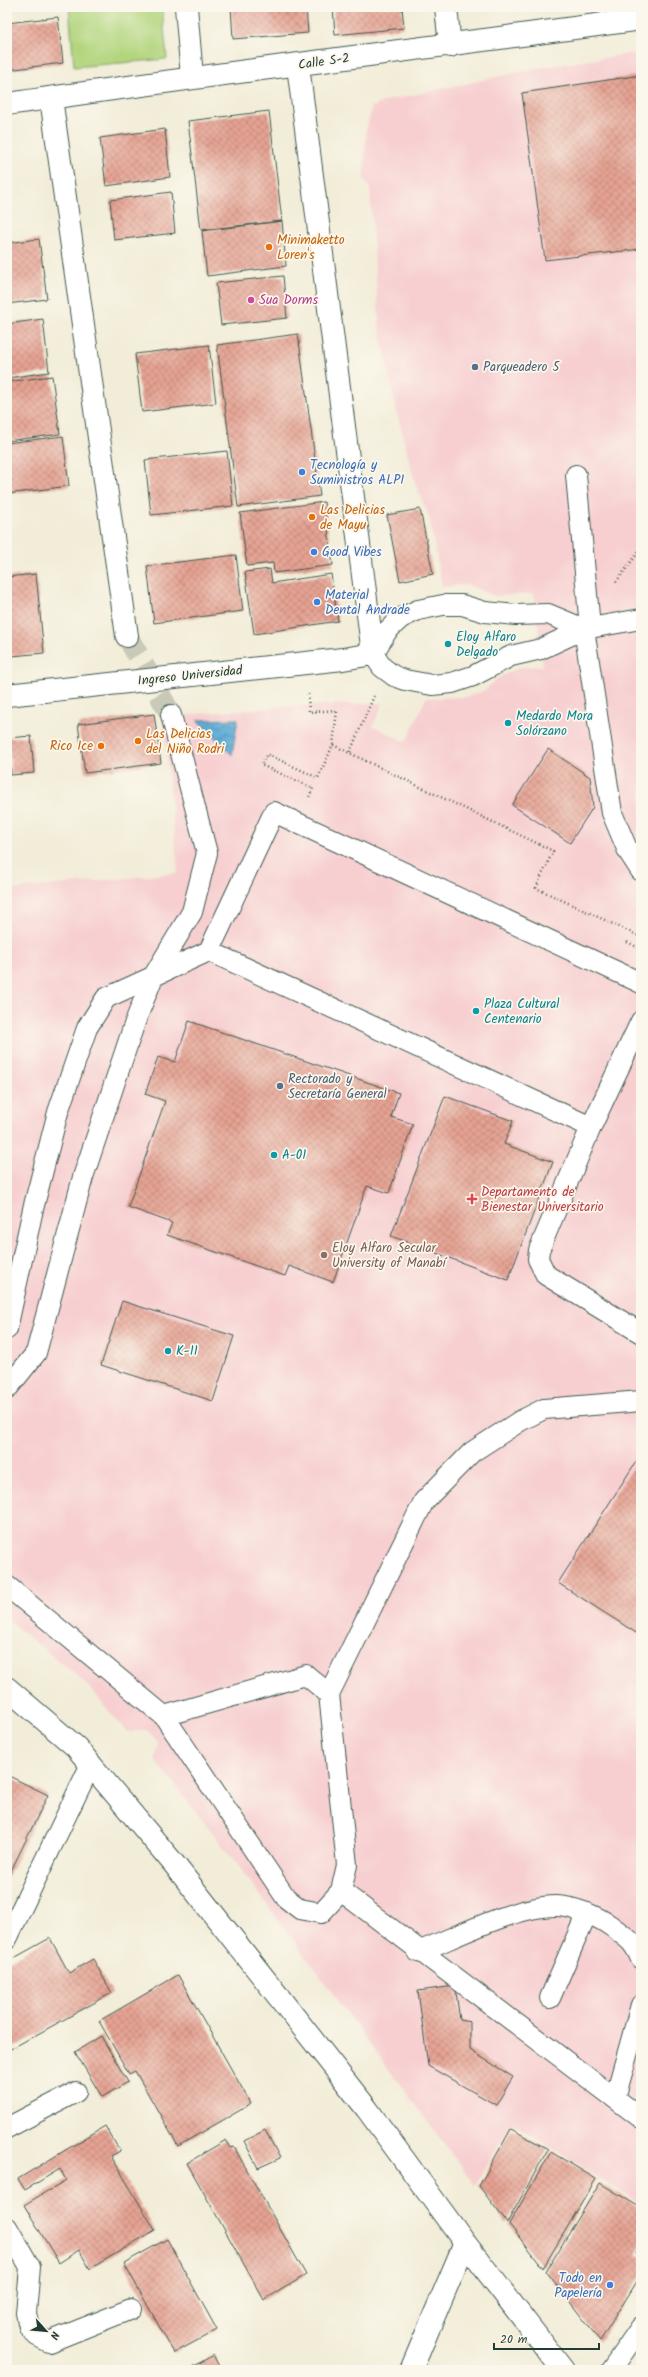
<svg xmlns="http://www.w3.org/2000/svg" width="648" height="2377" font-family="Kalam,sans-serif">
	<style>
		.built { fill: #f7cfd1 }
		.grass { fill: #b2d57e; stroke: #688959 }
		.water { fill: url(#water-waves); stroke: #3d7484 }
		.building { fill: url(#building-cross-hatch) }
		.lines { fill: none; stroke-linecap: round; stroke-linejoin: round }
		.minor-tunnel { stroke: #c8cab7; stroke-width: 22; stroke-dasharray: 22 11; stroke-linecap: butt }
		.service-casing { stroke: #3f574d; stroke-width: 22 }
		.minor-casing { stroke: #3f574d; stroke-width: 24 }
		.primary-casing { stroke: #3f574d; stroke-width: 24 }
		.path { stroke: #3f574d; stroke-width: 2.5; stroke-dasharray: 1 3; stroke-linecap: butt }
		.service { stroke: #fff; stroke-width: 20 }
		.minor { stroke: #fff; stroke-width: 22 }
		.primary { stroke: #fff; stroke-width: 22 }
		.food-dot { fill: #e8710a; stroke: #fbf7ec; stroke-width: 1.5 }
		.hotel-dot { fill: #d1479c; stroke: #fbf7ec; stroke-width: 1.5 }
		.service-dot { fill: #5c6f8a; stroke: #fbf7ec; stroke-width: 1.5 }
		.shop-dot { fill: #3f7fe0; stroke: #fbf7ec; stroke-width: 1.5 }
		.culture-dot { fill: #0f9aa8; stroke: #fbf7ec; stroke-width: 1.5 }
		.health-dot { fill: #e0444e; stroke: #fbf7ec; stroke-width: 1.5 }
		.education-dot { fill: #8d6e63; stroke: #fbf7ec; stroke-width: 1.5 }
		.labels { text-anchor: middle; dominant-baseline: central; stroke-width: 3.5; stroke-linejoin: round; paint-order: stroke }
		.street-label { font-size: 13px; fill: #1f3d34; stroke: #fbf7ec }
		.food-label { font-size: 13px; fill: #c56008; stroke: #fbf7ec; text-anchor: start }
		.hotel-label { font-size: 13px; fill: #b23c85; stroke: #fbf7ec; text-anchor: start }
		.service-label { font-size: 13px; fill: #4e5e75; stroke: #fbf7ec; text-anchor: start }
		.shop-label { font-size: 13px; fill: #366cbe; stroke: #fbf7ec; text-anchor: start }
		.culture-label { font-size: 13px; fill: #0d838f; stroke: #fbf7ec; text-anchor: start }
		.health-label { font-size: 13px; fill: #be3a42; stroke: #fbf7ec; text-anchor: start }
		.education-label { font-size: 13px; fill: #785e54; stroke: #fbf7ec; text-anchor: start }
	</style>
	<defs>
		<pattern id="water-waves" width="16" height="10" patternUnits="userSpaceOnUse"><rect width="16" height="10" fill="#5baad5"/><path d="M0 5q4-4 8 0t8 0" fill="none" stroke="#4b8cae"/></pattern>
		<pattern id="building-cross-hatch" width="8" height="8" patternUnits="userSpaceOnUse"><rect width="8" height="8" fill="#e6a393"/><path d="M0 0l8 8M0 8l8-8" fill="none" stroke="#ba8679"/></pattern>
	</defs>
	<rect width="100%" height="100%" fill="#fbf7ec"/>
	<filter id="ink" filterUnits="userSpaceOnUse"><feTurbulence type="fractalNoise" baseFrequency=".025" numOctaves="2"/><feDisplacementMap in="SourceGraphic" scale="8" xChannelSelector="R" yChannelSelector="G"/><feConvolveMatrix kernelMatrix="1 2 1 2 8 2 1 2 1" color-interpolation-filters="sRGB"/></filter>
	<filter id="wash" filterUnits="userSpaceOnUse"><feTurbulence type="fractalNoise" baseFrequency=".012" numOctaves="4" result="noise"/><feDisplacementMap in="SourceGraphic" scale="16" xChannelSelector="R" yChannelSelector="G"/><feGaussianBlur stdDeviation="0.9" result="paint"/><feColorMatrix in="noise" values="0 0 0 0 0 0 0 0 0 0 0 0 0 0 0 0 0 1.4 0 .05"/><feComposite in="paint" operator="in"/></filter>
	<g filter="url(#wash)">
		<rect width="100%" height="100%" fill="#f2edd8"/>
		<!-- built -->
		<polygon class="built" points="641,52 641,2205 512,2123 475,2186 240,1868 155,1760 158,1742 147,1730 127,1732 84,1682 7,1619 7,890 178,873 163,717 288,706 383,703 373,726 406,742 426,698 467,697 485,690 499,677 520,667 543,666 534,594 494,596 468,585 442,587 429,517 415,483 396,409 379,325 370,189 364,179 366,131 372,107 385,101 539,68"/>
		<!-- grass -->
		<polygon class="grass" points="69,7 162,7 167,59 74,67"/>
		<!-- water -->
		<polygon class="water" points="238,719 232,755 197,720"/>
		<g id="blocks">
			<!-- building -->
			<g class="building">
				<polygon points="231,7 306,7 308,33 233,39"/>
				<polygon points="333,7 402,7 404,28 335,35"/>
				<polygon points="58,17 63,63 7,70 7,23"/>
				<polygon points="641,75 641,249 545,260 522,93"/>
				<polygon points="269,111 282,221 201,230 188,121"/>
				<polygon points="165,129 170,177 106,186 100,138"/>
				<polygon points="171,192 175,233 114,240 110,200"/>
				<polygon points="282,221 286,266 207,276 202,231"/>
				<polygon points="39,239 47,299 7,304 7,243"/>
				<polygon points="283,276 287,318 221,325 216,283"/>
				<polygon points="43,319 49,372 7,378 7,324"/>
				<polygon points="298,334 320,496 238,507 217,345"/>
				<polygon points="209,345 216,403 142,412 135,354"/>
				<polygon points="52,376 60,434 7,441 7,382"/>
				<polygon points="63,436 69,486 7,494 7,443"/>
				<polygon points="227,451 233,506 151,515 145,460"/>
				<polygon points="324,502 333,565 274,573 273,563 247,566 240,513"/>
				<polygon points="420,509 433,574 400,581 387,515"/>
				<polygon points="236,555 243,611 154,623 147,566"/>
				<polygon points="270,569 272,583 331,574 338,621 254,634 245,572"/>
				<polygon points="36,574 44,653 12,656 11,651 7,651 7,577"/>
				<polygon points="154,714 161,763 85,773 78,724"/>
				<polygon points="31,736 34,773 11,775 8,738"/>
				<polygon points="548,749 590,777 593,807 570,843 512,805"/>
				<polygon points="189,1021 399,1093 391,1117 413,1124 389,1193 367,1186 333,1282 289,1266 285,1276 167,1235 172,1223 128,1207 165,1101 145,1094 158,1057 175,1062"/>
				<polygon points="445,1096 513,1121 504,1144 553,1162 508,1280 391,1236"/>
				<polygon points="122,1301 234,1336 213,1401 101,1365"/>
				<polygon points="641,1454 641,1636 558,1583"/>
				<polygon points="7,1775 48,1795 7,1879"/>
				<polygon points="50,1938 69,1973 93,1959 112,1993 7,2051 7,1962"/>
				<polygon points="178,1975 251,2104 178,2146 135,2071 129,2074 99,2021"/>
				<polygon points="455,1986 460,2020 470,2022 470,2050 513,2077 496,2105 428,2066 418,1991"/>
				<polygon points="101,2036 128,2082 102,2097 75,2052"/>
				<polygon points="105,2126 120,2151 111,2156 155,2230 90,2269 79,2250 59,2263 24,2205 66,2180 60,2169 25,2190 18,2179"/>
				<polygon points="511,2129 548,2149 507,2223 479,2186"/>
				<polygon points="265,2130 280,2158 258,2168 244,2141"/>
				<polygon points="226,2140 231,2148 234,2147 306,2275 264,2300 187,2163"/>
				<polygon points="551,2152 596,2179 543,2268 509,2224"/>
				<polygon points="600,2183 641,2208 641,2246 636,2254 641,2257 641,2275 600,2341 546,2271"/>
				<polygon points="167,2239 217,2330 174,2353 124,2263"/>
				<polygon points="213,2355 221,2370 188,2370"/>
			</g>
		</g>
	</g>
	<g filter="url(#ink)">
		<use href="#blocks" fill-opacity="0" stroke="#3f574d" stroke-width="1"/>
		<g class="lines">
			<!-- minor-tunnel -->
			<polyline class="minor-tunnel" points="127,636 171,715"/>
			<!-- service casing -->
			<g class="service-casing">
				<g id="service">
					<polyline points="576,475 590,627"/>
					<polyline points="584,629 548,614 516,615 485,612 462,605 443,605 418,610 401,618 387,631 373,654 382,667 394,676 405,680 432,685 452,683 473,676 511,656 541,649 584,629 641,619"/>
					<polyline points="584,629 612,813 628,851 641,871"/>
					<polyline points="209,951 591,1127 641,1021"/>
					<polyline points="591,1127 539,1250 538,1259 546,1275 641,1333"/>
					<polyline points="7,1329 33,1209 58,1112 87,1028 106,998 209,951 274,812 641,983"/>
					<polyline points="7,1389 36,1353 83,1177 135,1022 153,977 192,912 207,853 171,715"/>
					<polyline points="7,1586 164,1716 286,1898 300,1909 321,1913 341,1891 347,1865 329,1694 306,1675 164,1716"/>
					<polyline points="329,1694 424,1501 472,1452 520,1421 544,1409 641,1401"/>
					<polyline points="341,1891 641,2118"/>
					<polyline points="7,1939 91,1764"/>
					<path d="M418,1952C456,1937 518,1905 557,1906C575,1907 597,1916 611,1926C627,1938 633,1940 641,1959"/>
					<polyline points="550,1998 587,1913"/>
					<polyline points="615,2098 641,2005"/>
					<polyline points="7,2128 76,2092"/>
					<polyline points="7,2227 30,2267 26,2313 29,2327 37,2336 49,2342 131,2309"/>
					<polyline points="611,2370 641,2327"/>
				</g>
			</g>
			<!-- minor casing -->
			<g class="minor-casing">
				<g id="minor">
					<polyline points="186,7 192,77"/>
					<polyline points="446,7 450,46"/>
					<polyline points="51,98 127,636"/>
					<path d="M7,104C218,73 430,48 641,19"/>
					<polyline points="7,695 343,659 373,654 298,66"/>
					<polyline points="411,2370 465,2243"/>
				</g>
			</g>
			<!-- primary casing -->
			<g class="primary-casing">
				<polyline id="primary" points="7,1688 76,1747 174,1864 367,2109 465,2243 563,2370"/>
			</g>
			<!-- path -->
			<g class="path">
				<polyline points="616,582 641,549"/>
				<polyline points="308,694 309,712 337,710 333,745 318,778 267,754 261,765 313,788 309,797"/>
				<polyline points="333,745 553,851 536,888 641,937"/>
				<polyline points="350,752 374,696"/>
				<polyline points="627,942 641,949"/>
			</g>
			<!-- service -->
			<use href="#service" class="service"/>
			<!-- minor -->
			<use href="#minor" class="minor"/>
			<!-- primary -->
			<use href="#primary" class="primary"/>
		</g>
	</g>
	<!-- markers -->
	<g class="food-dot">
		<circle cx="269" cy="247" r="4"/>
		<circle cx="312" cy="517" r="4"/>
		<circle cx="138" cy="741" r="4"/>
		<circle cx="101" cy="746" r="4"/>
	</g>
	<circle class="hotel-dot" cx="251" cy="300" r="4"/>
	<g class="service-dot">
		<circle cx="475" cy="367" r="4"/>
		<circle cx="280" cy="1086" r="4"/>
	</g>
	<g class="shop-dot">
		<circle cx="302" cy="472" r="4"/>
		<circle cx="314" cy="552" r="4"/>
		<circle cx="317" cy="602" r="4"/>
		<circle cx="610" cy="2285" r="4"/>
	</g>
	<g class="culture-dot">
		<circle cx="448" cy="644" r="4"/>
		<circle cx="508" cy="723" r="4"/>
		<circle cx="476" cy="1011" r="4"/>
		<circle cx="274" cy="1155" r="4"/>
		<circle cx="168" cy="1351" r="4"/>
	</g>
	<path class="health-dot" d="M470 1193h4v4h4v4h-4v4h-4v-4h-4v-4h4z"/>
	<circle class="education-dot" cx="324" cy="1255" r="4"/>
	<g class="labels">
		<!-- street labels -->
		<g class="street-label">
			<text transform="translate(324 62) rotate(-8)">Calle S-2</text>
			<text transform="translate(190 676) rotate(-6)">Ingreso Universidad</text>
		</g>
		<!-- food labels -->
		<g class="food-label">
			<text x="277" y="240">Minimaketto<tspan x="277" dy="15">Loren's</tspan></text>
			<text x="320" y="510">Las Delicias<tspan x="320" dy="15">de Mayu</tspan></text>
			<text x="146" y="734">Las Delicias<tspan x="146" dy="15">del Niño Rodri</tspan></text>
			<text x="93" y="746" text-anchor="end">Rico Ice</text>
		</g>
		<!-- hotel labels -->
		<g class="hotel-label">
			<text x="259" y="300">Sua Dorms</text>
		</g>
		<!-- service labels -->
		<g class="service-label">
			<text x="483" y="367">Parqueadero 5</text>
			<text x="288" y="1079">Rectorado y<tspan x="288" dy="15">Secretaría General</tspan></text>
		</g>
		<!-- shop labels -->
		<g class="shop-label">
			<text x="310" y="465">Tecnología y<tspan x="310" dy="15">Suministros ALPI</tspan></text>
			<text x="322" y="552">Good Vibes</text>
			<text x="325" y="595">Material<tspan x="325" dy="15">Dental Andrade</tspan></text>
			<text x="602" y="2278" text-anchor="end">Todo en<tspan x="602" dy="15">Papelería</tspan></text>
		</g>
		<!-- culture labels -->
		<g class="culture-label">
			<text x="456" y="637">Eloy Alfaro<tspan x="456" dy="15">Delgado</tspan></text>
			<text x="516" y="716">Medardo Mora<tspan x="516" dy="15">Solórzano</tspan></text>
			<text x="484" y="1004">Plaza Cultural<tspan x="484" dy="15">Centenario</tspan></text>
			<text x="282" y="1155">A-01</text>
			<text x="176" y="1351">K-11</text>
		</g>
		<!-- health labels -->
		<g class="health-label">
			<text x="481" y="1192">Departamento de<tspan x="481" dy="15">Bienestar Universitario</tspan></text>
		</g>
		<!-- education labels -->
		<g class="education-label">
			<text x="332" y="1248">Eloy Alfaro Secular<tspan x="332" dy="15">University of Manabí</tspan></text>
		</g>
	</g>
	<!-- margin -->
	<rect width="648" height="2377" fill="none" stroke="#fbf7ec" stroke-width="24"/>
	<!-- north arrow -->
	<g transform="translate(46 2331) rotate(117)" stroke="#fbf7ec" stroke-width="3" paint-order="stroke">
	<path d="M0-3L7 15L0 10L-7 15Z" fill="#1f3d34"/>
	<text y="-6" font-size="11" font-weight="bold" text-anchor="middle" fill="#1f3d34">N</text>
	</g>
	<!-- scale -->
	<path d="M494 2343v6h105v-6" fill="none" stroke="#1f3d34" stroke-width="2"/>
	<text x="500" y="2343" font-size="12" fill="#1f3d34" stroke="#fbf7ec" stroke-width="3" paint-order="stroke">20 m</text>
</svg>
